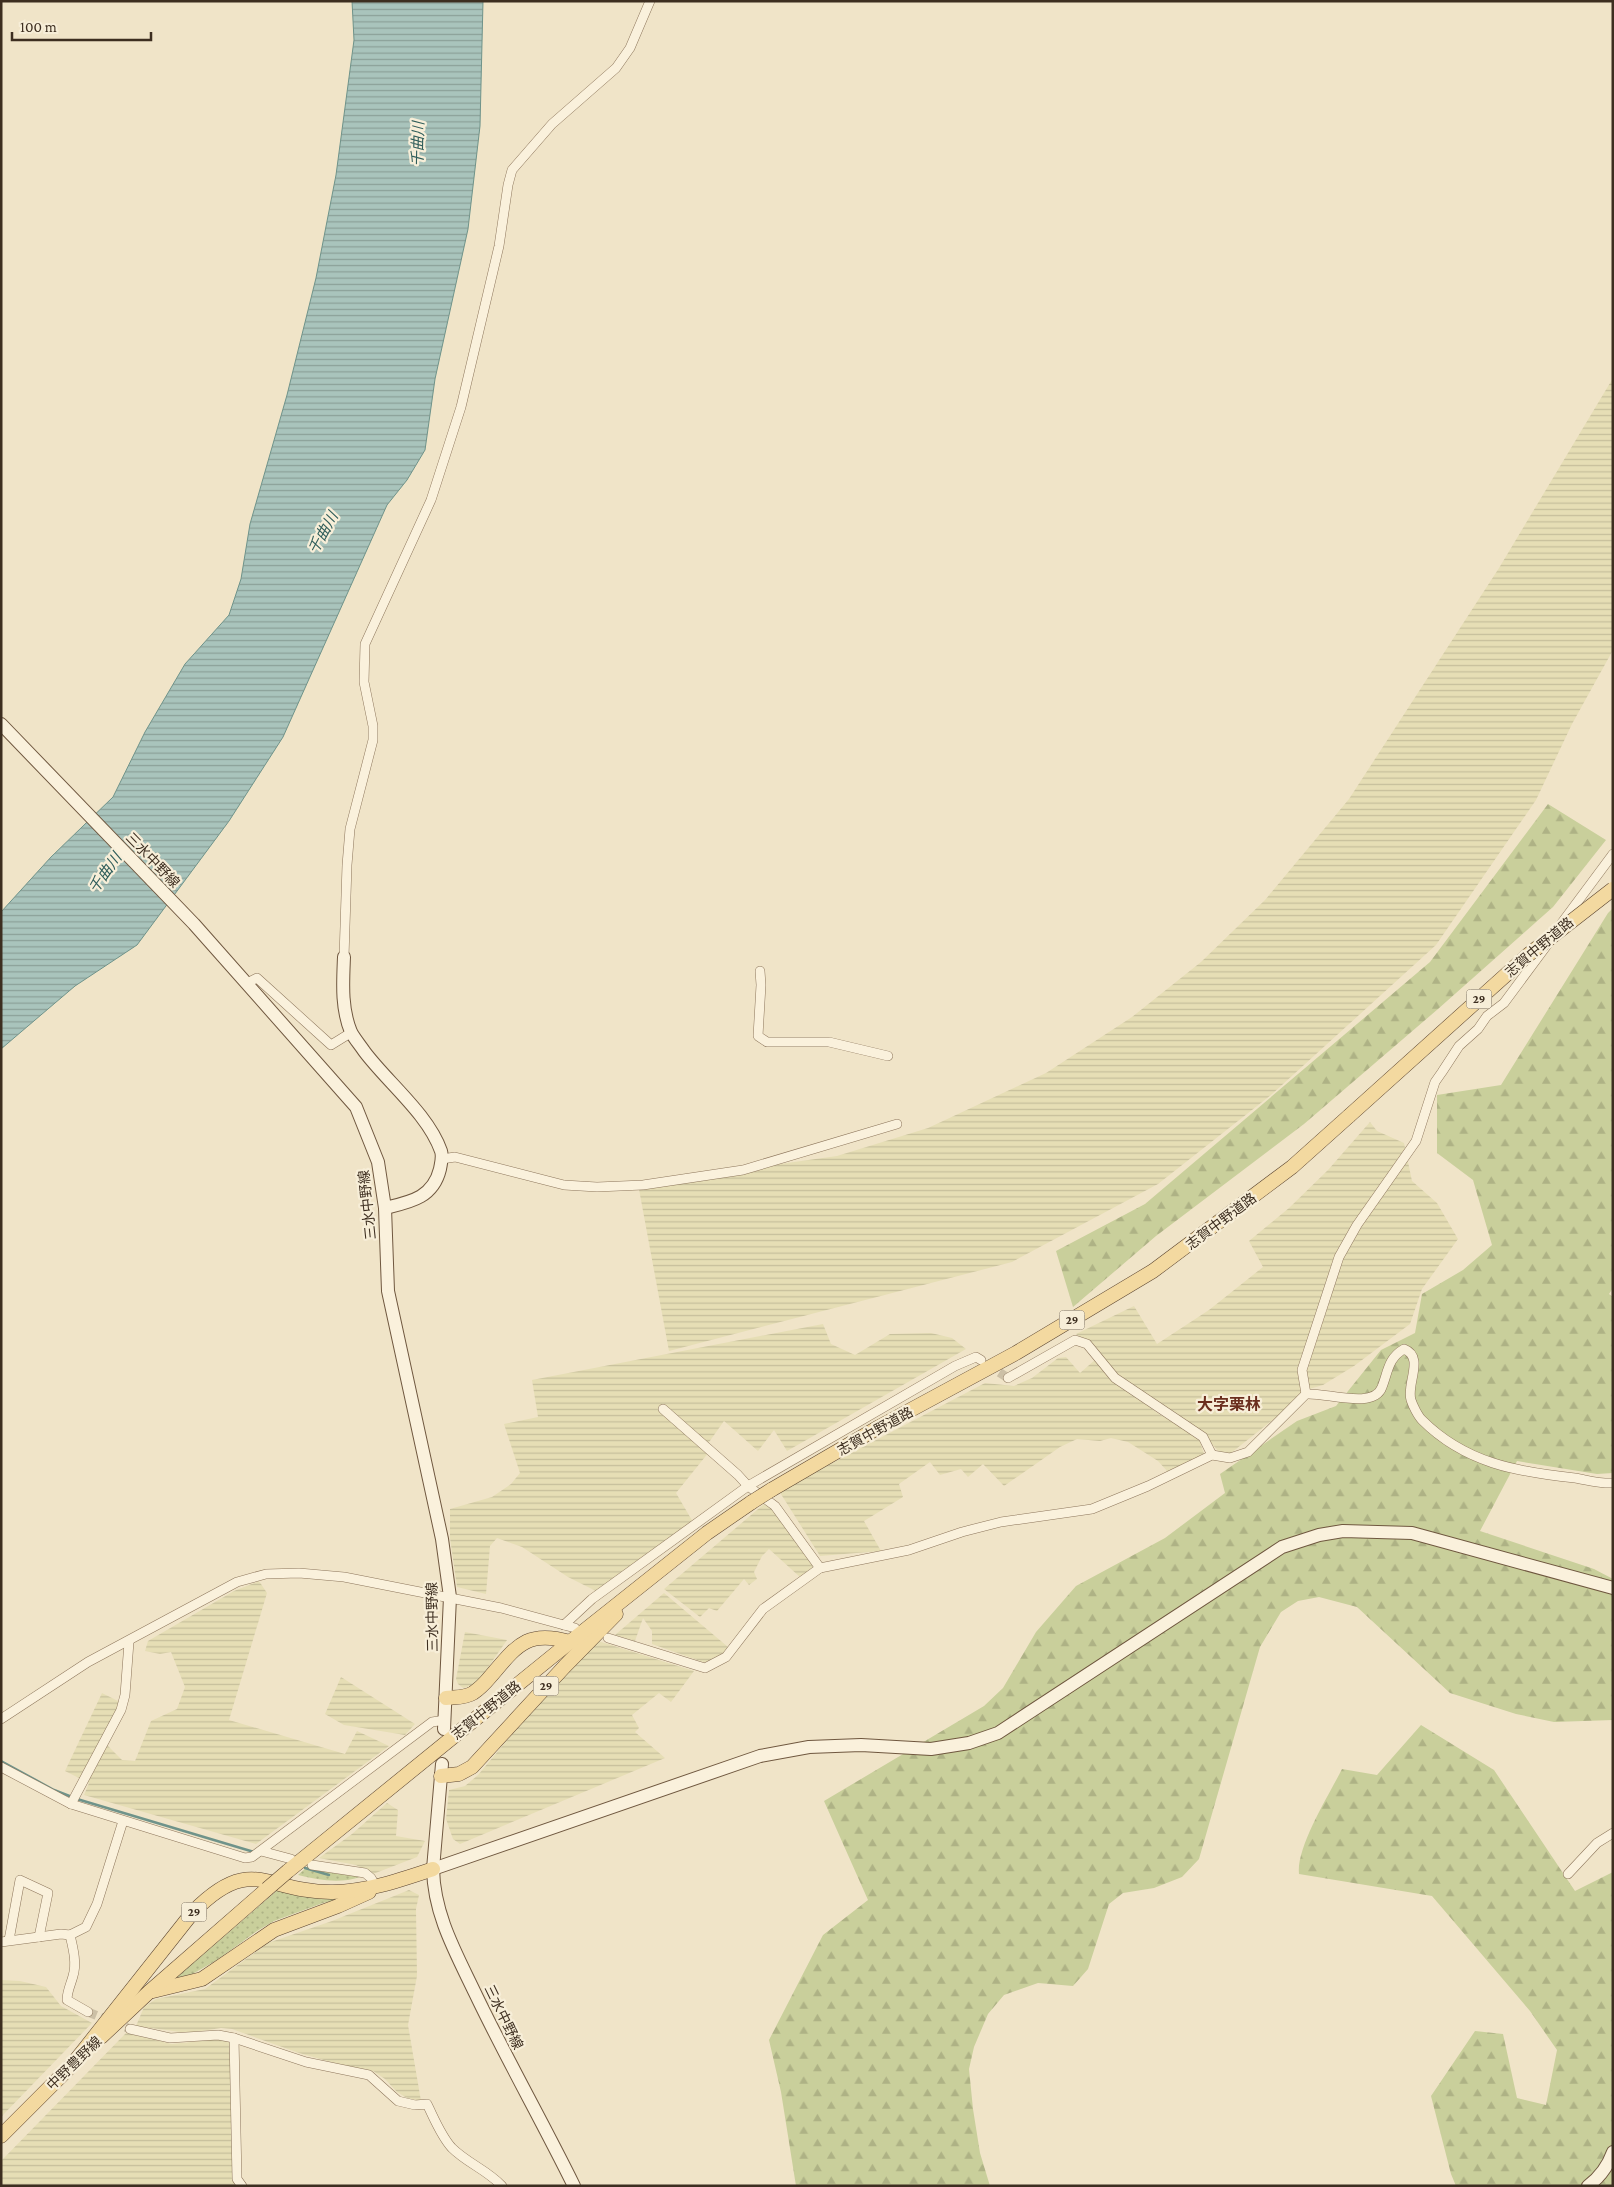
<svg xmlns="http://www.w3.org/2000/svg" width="1614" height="2187" font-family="'Crimson Pro','Noto Sans JP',serif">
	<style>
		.farmland { fill: url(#farmland-rules) }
		.grass { fill: url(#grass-dots) }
		.forest { fill: url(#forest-firs) }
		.water { fill: url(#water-rules); stroke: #6f938a }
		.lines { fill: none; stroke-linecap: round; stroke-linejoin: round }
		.stream { stroke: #6f938a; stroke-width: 2.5 }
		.street-tunnel { stroke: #ccc0a6; stroke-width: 9; stroke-dasharray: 9 4.5; stroke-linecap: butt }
		.street-casing { stroke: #8d765c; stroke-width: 10 }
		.secondary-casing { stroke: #6f573f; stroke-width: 14 }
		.primary-casing { stroke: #5b4430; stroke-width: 15 }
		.street { stroke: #faf1dc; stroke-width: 9 }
		.secondary { stroke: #faf1dc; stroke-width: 12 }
		.primary { stroke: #f3d9a0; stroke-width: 14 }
		.primary-bridge-casing { stroke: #5b4430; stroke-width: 15; stroke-linecap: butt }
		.primary-bridge { stroke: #f3d9a0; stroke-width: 14 }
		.labels { text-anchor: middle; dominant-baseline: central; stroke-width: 4.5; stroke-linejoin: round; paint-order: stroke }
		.shield { fill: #f7eed8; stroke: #756857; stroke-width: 1 }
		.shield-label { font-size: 12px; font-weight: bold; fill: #3d2e20 }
		.street-label { font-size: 14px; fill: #3d2e20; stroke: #f7eed8 }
		.water-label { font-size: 15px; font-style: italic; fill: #2f5d5a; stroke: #f7eed8 }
		.quarter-label { font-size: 16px; font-weight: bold; fill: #6b2e1e; stroke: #f7eed8 }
	</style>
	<defs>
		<pattern id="farmland-rules" width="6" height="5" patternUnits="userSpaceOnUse" patternTransform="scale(1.25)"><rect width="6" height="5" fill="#e6deb5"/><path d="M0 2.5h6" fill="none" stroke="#c6bf9b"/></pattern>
		<pattern id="grass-dots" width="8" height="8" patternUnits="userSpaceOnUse" patternTransform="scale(1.25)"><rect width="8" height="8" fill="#c9cf9b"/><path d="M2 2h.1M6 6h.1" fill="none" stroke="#aeb285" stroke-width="1.8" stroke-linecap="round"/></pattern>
		<pattern id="forest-firs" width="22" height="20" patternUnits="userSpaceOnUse" patternTransform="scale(1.25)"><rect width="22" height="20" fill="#c9cf9b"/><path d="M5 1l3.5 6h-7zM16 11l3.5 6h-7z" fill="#aeb285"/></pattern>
		<pattern id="water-rules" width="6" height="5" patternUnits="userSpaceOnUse" patternTransform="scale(1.25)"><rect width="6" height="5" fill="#a9c4bc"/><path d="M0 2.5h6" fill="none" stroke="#8ba098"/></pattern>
	</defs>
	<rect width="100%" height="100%" fill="#f0e4c8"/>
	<!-- farmland -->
	<g class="farmland">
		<polygon points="1613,378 1613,650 1572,724 1536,800 1436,945 1271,1095 1158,1184 1012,1262 669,1351 638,1184 837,1156 928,1128 1046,1073 1132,1017 1201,962 1265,900 1349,799 1499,568"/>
		<polygon points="1370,1122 1377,1131 1404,1143 1412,1181 1437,1203 1458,1239 1422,1289 1410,1324 1354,1366 1323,1385 1306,1390 1279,1415 1231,1453 1219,1452 1205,1436 1114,1375 1094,1347 1076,1334 1134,1306 1157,1344 1209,1310 1263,1267 1249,1241 1289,1208 1328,1170"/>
		<polygon points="823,1324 831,1344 855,1355 890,1334 931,1333 952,1338 966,1349 787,1451 774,1430 758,1451 724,1421 707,1445 709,1452 676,1493 693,1522 596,1591 568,1577 522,1547 497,1538 490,1546 486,1594 457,1587 450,1538 450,1509 492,1497 511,1484 520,1473 504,1424 538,1417 532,1380"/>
		<polygon points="1066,1357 1080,1373 1096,1359 1129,1390 1157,1413 1198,1436 1204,1454 1168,1472 1158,1461 1128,1442 1111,1438 1100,1441 1077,1439 1060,1447 1004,1486 983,1464 968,1477 961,1469 940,1475 930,1462 899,1484 903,1497 864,1521 881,1551 820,1556 779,1491 985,1383 1014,1386 1032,1378 1058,1358"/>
		<polygon points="764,1504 776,1511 815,1566 801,1578 769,1549 762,1556 754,1572 757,1579 749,1585 744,1579 717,1611 709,1608 700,1617 664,1589"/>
		<polygon points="259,1581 267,1593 229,1720 345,1754 357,1731 389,1746 256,1844 84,1795 89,1783 65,1771 102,1693 120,1702 104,1742 122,1760 135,1761 151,1721 177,1709 185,1687 171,1652 160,1654 145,1651 148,1641 234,1591"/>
		<polygon points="664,1593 728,1647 723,1655 711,1662 703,1662 652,1644 652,1631 643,1618 635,1641 615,1635"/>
		<polygon points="465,1632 507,1640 480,1679 471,1686 463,1688 458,1684 456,1679"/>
		<polygon points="598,1641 694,1671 671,1702 659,1693 632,1715 639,1728 635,1732 665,1758 460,1844 453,1839 446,1819 449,1790 465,1786 478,1775 550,1689"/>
		<polygon points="341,1677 415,1724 405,1735 344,1725 325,1714"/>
		<polygon points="387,1803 398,1810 396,1836 425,1841 417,1857 373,1874 356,1865 319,1858 352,1834"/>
		<polygon points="409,1890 419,1895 416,1909 417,1976 408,2025 421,2101 407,2098 397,2092 385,2079 373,2071 338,2064 299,2053 232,2029 221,2028 188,2033 136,2026 144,2007 156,1999 205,1989 268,1943 332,1921"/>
		<polygon points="1,1980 20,1981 46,1987 61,2006 92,2023 1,2117"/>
		<polygon points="126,2033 172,2044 229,2038 231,2041 239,2186 1,2186 1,2161"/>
	</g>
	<!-- grass -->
	<g class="grass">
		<path d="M308,1866L360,1877C339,1884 319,1880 298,1875Z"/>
		<polygon points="280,1888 348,1897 323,1903 274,1921 257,1931 217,1960 182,1980 175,1979"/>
	</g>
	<!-- forest -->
	<g class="forest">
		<polygon points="1548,804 1606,840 1553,907 1438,1009 1304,1124 1156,1236 1073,1307 1056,1251 1145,1204 1430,962"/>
		<polygon points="1613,908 1613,1288 1609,1294 1613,1297 1613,1473 1597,1474 1517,1461 1480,1531 1594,1569 1613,1579 1613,1720 1554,1722 1516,1714 1450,1693 1357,1607 1319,1597 1298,1601 1281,1612 1260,1647 1199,1859 1182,1877 1154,1888 1123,1893 1109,1904 1088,1969 1073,1986 1038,1983 1004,1995 988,2014 974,2047 969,2069 973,2109 980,2153 990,2186 796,2186 781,2092 769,2040 823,1935 868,1900 824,1801 984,1706 1003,1688 1036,1632 1076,1586 1165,1538 1225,1493 1220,1474 1297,1421 1336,1406 1381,1350 1415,1333 1422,1294 1463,1270 1492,1245 1473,1180 1437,1153 1437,1095 1501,1085 1608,913"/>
		<path d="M1421,1725L1494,1770L1575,1891L1613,1872V2186H1456L1451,2174L1431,2096L1475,2031L1503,2034L1517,2098L1546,2105L1557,2050L1530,2011L1432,1896L1299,1874C1296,1847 1329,1795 1342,1769L1377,1775Z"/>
	</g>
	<!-- water -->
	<polygon class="water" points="352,1 483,1 480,126 468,229 435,379 425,450 407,480 387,505 283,737 229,821 137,945 75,986 1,1049 1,912 51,857 113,797 145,732 185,664 229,615 241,579 250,524 287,395 316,278 336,175 354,40"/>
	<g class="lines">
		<!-- stream -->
		<g class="stream">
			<polyline points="1,1761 54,1790 72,1797"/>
			<polyline points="77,1799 254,1852"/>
			<polyline points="305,1868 329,1875"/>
		</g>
		<!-- street-tunnel -->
		<g class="street-tunnel">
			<polyline points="988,1365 1008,1378"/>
			<polyline points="88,2012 130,2029"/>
		</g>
		<!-- street casing -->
		<g class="street-casing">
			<g id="street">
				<polyline points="1561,924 1613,854"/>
				<polyline points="344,957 347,865 350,829 373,740 373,726 364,682 365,644 431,500 461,407 499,246 508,185 512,170 552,124 616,68 630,48 650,1"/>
				<polyline points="760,971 761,985 758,1036 767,1042 829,1042 888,1056"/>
				<polyline points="247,983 257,978 331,1045 352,1032"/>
				<polyline points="442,1159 455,1157 564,1185 597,1187 643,1185 743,1170 897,1124"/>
				<polyline points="1008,1378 1075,1340 1087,1344 1115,1378 1203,1437 1212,1455"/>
				<polyline points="1306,1394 1302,1370 1339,1257 1357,1225 1416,1141 1435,1082 1442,1072 1459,1046 1478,1029 1487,1016 1504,1003 1547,945"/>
				<polyline points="663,1409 738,1475 748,1486 775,1506 820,1568"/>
				<polyline points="564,1625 592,1599 748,1486 955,1366 976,1357 981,1360"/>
				<path d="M608,1638L705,1668L726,1657L763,1609L820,1568L909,1550L962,1532L1001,1522L1092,1509L1148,1486L1212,1455L1230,1458L1248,1452L1306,1394C1325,1392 1374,1410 1382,1387C1388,1372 1388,1358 1404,1349C1425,1357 1406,1384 1411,1400C1413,1406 1418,1416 1422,1420C1465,1463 1517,1472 1575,1478C1587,1480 1601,1484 1613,1483"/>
				<polyline points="1,1719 88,1662 237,1582 266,1574 299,1573 344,1577 501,1608 575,1628"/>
				<polyline points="1,1767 71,1804 245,1858 252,1857 432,1722 445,1720"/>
				<polyline points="71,1804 121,1710 125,1695 129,1642"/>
				<polyline points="261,1851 291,1859"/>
				<polyline points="312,1865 365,1873 371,1878 377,1888"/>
				<polyline points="1568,1874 1597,1843 1613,1833"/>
				<path d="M70,1935C73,1948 77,1963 73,1976C71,1984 67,1991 67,2000L88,2012"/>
				<polyline points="9,1940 20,1880 48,1893 39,1937"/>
				<polyline points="1,1942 61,1934 70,1935 86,1927 97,1904 123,1821"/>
				<path d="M130,2029L170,2038L218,2035L234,2038L306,2062L369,2075L398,2101L415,2105L427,2104C434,2118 441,2136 452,2148C467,2163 487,2170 502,2186"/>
				<polyline points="234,2038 237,2179 242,2186"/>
			</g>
		</g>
		<!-- secondary casing -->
		<g class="secondary-casing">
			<g id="secondary">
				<polyline points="1,724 194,924 356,1107 378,1162 385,1208 388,1291 442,1539 450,1597 444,1729"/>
				<path d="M344,957C343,982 341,1008 351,1032C354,1038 360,1045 364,1051C387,1082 428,1114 441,1151C443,1157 441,1163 440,1169C433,1198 410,1202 385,1208"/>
				<path d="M442,1764L433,1869C434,1915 456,1953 475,1993C506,2058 542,2121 574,2186"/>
				<polyline points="433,1869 760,1756 809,1747 861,1745 931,1749 969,1743 998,1733 1282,1547 1319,1535 1343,1531 1412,1533 1613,1588"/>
				<path d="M1588,2186C1600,2177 1608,2166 1613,2152"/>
			</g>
		</g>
		<!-- primary casing -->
		<g class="primary-casing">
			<g id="primary">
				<polyline points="771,1490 879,1427 1016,1353 1153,1271 1292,1167 1349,1116"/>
				<path d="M446,1698C455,1697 465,1698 473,1693C479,1689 485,1683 490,1677C516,1647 526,1629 570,1642"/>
				<polyline points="441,1776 459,1774 472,1767 565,1666 616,1614"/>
				<polyline points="288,1871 570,1642 707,1533 752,1502"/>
				<polyline points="153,1991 202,1979 274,1930 338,1906 369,1892"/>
				<polyline points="101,2037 149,1992 267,1889"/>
				<path d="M72,2065L193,1912C252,1852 267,1893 333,1892C369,1891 400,1880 433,1869"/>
				<polyline points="1,2136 78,2059"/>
			</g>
		</g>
		<!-- street -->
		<use href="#street" class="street"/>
		<!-- secondary -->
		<use href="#secondary" class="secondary"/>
		<!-- primary -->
		<use href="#primary" class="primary"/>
		<!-- primary-bridge casing -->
		<g class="primary-bridge-casing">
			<g id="primary-bridge">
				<polyline points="1349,1116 1528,955 1613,889"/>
				<polyline points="752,1502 771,1490"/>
				<polyline points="267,1889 288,1871"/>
			</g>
		</g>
		<!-- primary-bridge -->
		<use href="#primary-bridge" class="primary-bridge"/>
	</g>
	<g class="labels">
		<!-- shield labels -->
		<g class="shield">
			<rect x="1466.5" y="989.5" width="25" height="19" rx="4"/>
			<rect x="1059.5" y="1310.5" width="25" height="19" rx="4"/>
			<rect x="533.5" y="1676.5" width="25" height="19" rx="4"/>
			<rect x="181.5" y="1902.5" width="25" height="19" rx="4"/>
		</g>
		<g class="shield-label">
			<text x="1479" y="999">29</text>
			<text x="1072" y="1320">29</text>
			<text x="546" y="1686">29</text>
			<text x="194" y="1912">29</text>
		</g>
		<!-- street labels -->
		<g class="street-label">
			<text transform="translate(153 860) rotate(46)">三水中野線</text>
			<text transform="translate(1539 947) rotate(-40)">志賀中野道路</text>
			<text transform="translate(367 1205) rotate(-96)">三水中野線</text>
			<text transform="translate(1221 1221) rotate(-37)">志賀中野道路</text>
			<text transform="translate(875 1431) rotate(-29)">志賀中野道路</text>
			<text transform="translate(432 1617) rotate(-91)">三水中野線</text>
			<text transform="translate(486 1710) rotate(-39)">志賀中野道路</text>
			<text transform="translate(504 2017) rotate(64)">三水中野線</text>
			<text transform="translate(74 2063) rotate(-44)">中野豊野線</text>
		</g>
		<!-- water labels -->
		<g class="water-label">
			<text transform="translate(418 144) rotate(-89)">千曲川</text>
			<text transform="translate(323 533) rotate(-61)">千曲川</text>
			<text transform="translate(105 873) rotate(-55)">千曲川</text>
		</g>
		<!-- quarter labels -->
		<g class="quarter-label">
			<text x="1229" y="1404">大字栗林</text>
		</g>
	</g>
	<!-- border -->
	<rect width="1614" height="2187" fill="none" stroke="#3d2e20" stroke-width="5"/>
	<!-- scale -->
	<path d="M12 32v8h139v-8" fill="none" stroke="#3d2e20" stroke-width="2.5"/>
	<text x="20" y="32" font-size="15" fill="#3d2e20" stroke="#f7eed8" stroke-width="4" paint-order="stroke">100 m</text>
</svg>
